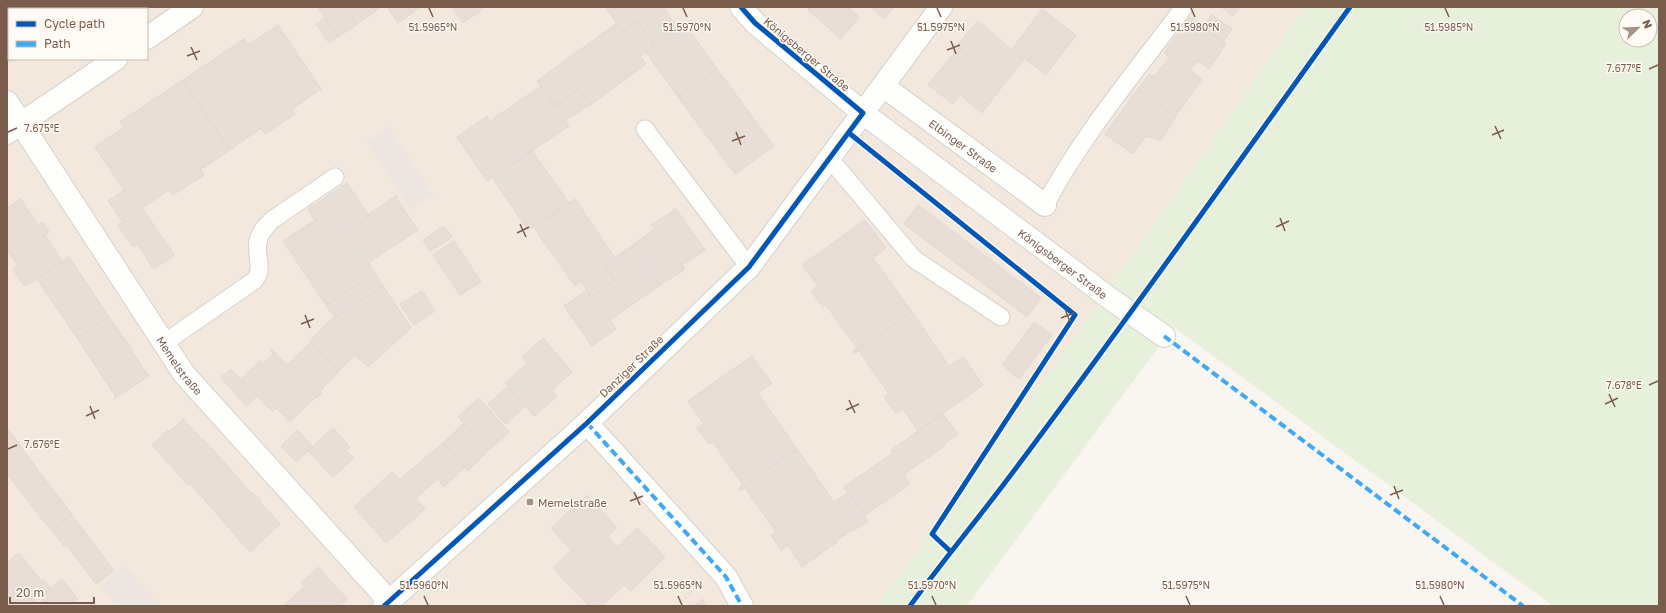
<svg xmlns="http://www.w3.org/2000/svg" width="1666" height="613" font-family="'Golos Text',sans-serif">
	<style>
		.residential { fill: #f2e8de; fill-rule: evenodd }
		.industrial { fill: #ede5e0 }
		.green { fill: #e7f0db; fill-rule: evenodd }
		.building { fill: #e6ded7; stroke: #e2d8d2 }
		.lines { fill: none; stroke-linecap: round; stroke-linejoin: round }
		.service-casing { stroke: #d7d1cb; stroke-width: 19 }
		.minor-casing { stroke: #d7d1cb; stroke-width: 24 }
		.path { stroke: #dcd5d0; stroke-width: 2.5; stroke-dasharray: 1 3; stroke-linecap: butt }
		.service { stroke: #fefefd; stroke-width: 17 }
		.minor { stroke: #fefefd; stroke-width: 22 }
		.quiet { stroke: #3fa9f5; stroke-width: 4; stroke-dasharray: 8 4; stroke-linecap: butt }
		.cycleway-casing { stroke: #fffaf3; stroke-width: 8 }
		.cycleway { stroke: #0057b8; stroke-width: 5 }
		.ticks { fill: none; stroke: #7a5c4d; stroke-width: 1.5 }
		.poi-dot { fill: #a69286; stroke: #fffaf3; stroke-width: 1.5 }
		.labels { text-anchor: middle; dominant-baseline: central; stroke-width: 3; stroke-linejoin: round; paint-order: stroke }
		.street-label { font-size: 11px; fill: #7a5c4d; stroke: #fffaf3 }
		.poi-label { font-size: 11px; fill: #7a5c4d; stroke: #fffaf3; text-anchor: start }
		.ticks-label { font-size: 10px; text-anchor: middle; fill: #7a5c4d; stroke: #fffaf3; stroke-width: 3; stroke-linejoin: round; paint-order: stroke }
	</style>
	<rect width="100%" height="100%" fill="#f9f5f0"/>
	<!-- residential -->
	<path class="residential" d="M7,7H1305L1095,310L919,551L876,606H7ZM9,9H147V59H9Z"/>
	<!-- industrial -->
	<g class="industrial">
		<polygon points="388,127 433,194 411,209 366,142"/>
		<polygon points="123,565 161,606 117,606 100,586"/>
	</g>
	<!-- green -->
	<path class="green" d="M1305,7H1659V606H1553L1175,328L1149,360L967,606H876C1026,411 1165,209 1305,7ZM1626,16H1650V40H1626Z"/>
	<!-- building -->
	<g class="building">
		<polygon points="7,7 45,7 46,9 9,9 9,59 14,59 8,63"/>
		<polygon points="45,7 77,7 74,9 46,9"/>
		<polygon points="318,7 346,7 357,24 338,37"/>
		<polygon points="346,7 373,7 376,11 357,24"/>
		<polygon points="373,7 381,7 376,11"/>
		<polygon points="387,7 408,7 412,13 398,23"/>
		<polygon points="408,7 421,7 412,13"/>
		<polygon points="452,7 481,7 483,9 463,23"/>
		<polygon points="605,7 663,7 678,29 655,46 638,22 623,32"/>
		<polygon points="810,7 848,7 859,17 841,39 808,10"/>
		<polygon points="871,7 894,7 884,19"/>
		<polygon points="1221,7 1240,7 1233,16"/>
		<polygon points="1042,9 1076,35 1046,75 1012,49"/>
		<polygon points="1212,15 1232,29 1223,42 1203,27"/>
		<polygon points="1190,17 1226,44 1209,69 1198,61 1190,70 1202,79 1175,117 1138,89 1149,74 1154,77 1170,57 1164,53"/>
		<polygon points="325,18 338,37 329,43 316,24"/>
		<polygon points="978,21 1024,60 1004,84 957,45"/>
		<polygon points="638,22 655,46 640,56 646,64 590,105 579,89 555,106 537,81 617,23 623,32"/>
		<polygon points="685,24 717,69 678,97 646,52"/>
		<polygon points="278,25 321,89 292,109 295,114 265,134 261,128 230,150 183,80 244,39 248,45"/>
		<polygon points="959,47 1004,84 982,113 960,95 953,104 928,85"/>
		<polygon points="717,69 774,146 735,174 678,97"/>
		<polygon points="183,80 230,150 200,170 204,175 173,195 169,190 142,208 124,190 95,147 124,127 120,122"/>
		<polygon points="541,86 555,106 579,89 590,105 565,120 569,126 487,181 457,137 487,116 490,121"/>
		<polygon points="1138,89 1176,117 1161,140 1146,136 1133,154 1105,134"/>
		<polygon points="532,151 569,203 528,230 493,179"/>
		<polygon points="347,183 369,216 347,231 375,273 326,305 283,241 315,220 308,209"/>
		<polygon points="124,190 142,208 174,255 154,269 137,244 133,247 118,225 123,222 108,201"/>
		<polygon points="397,195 398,197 396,198 418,230 368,263 347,231 369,216 368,215"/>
		<polygon points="22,198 21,199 38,225 43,222 49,232 45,235 62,261 64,261 28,285 29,282 24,286 13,269 18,266 7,250 7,208"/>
		<polygon points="575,199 615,258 605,264 615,280 591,297 581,281 575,286 534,228"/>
		<polygon points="918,205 1041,298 1027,317 904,224"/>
		<polygon points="676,209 705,250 682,265 685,269 660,285 633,245 654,229 651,225"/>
		<polygon points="865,220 886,248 873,258 912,312 853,353 853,351 857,348 826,305 823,307 811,291 818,286 802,265"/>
		<polygon points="444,226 452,237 430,251 423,240"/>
		<polygon points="454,241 481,282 460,295 433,255"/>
		<polygon points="633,245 660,285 610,320 616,329 592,346 564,306 587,290 591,297 615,280 605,264"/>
		<polygon points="69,257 109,317 77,338 37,279"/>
		<polygon points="375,273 383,286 335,318 326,305"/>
		<polygon points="383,286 411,328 368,367 355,355 339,371 310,341 328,322"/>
		<polygon points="422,291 435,311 414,325 400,304"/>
		<polygon points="912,312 949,366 963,357 983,385 918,431 903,409 896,413 884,397 889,394 859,351 854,354 853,353"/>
		<polygon points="109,317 133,351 132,352 148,375 150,375 114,399 114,398 116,397 77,338"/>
		<polygon points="1034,322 1052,335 1019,379 1002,365"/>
		<polygon points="543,338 572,372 552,390 522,357"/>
		<polygon points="311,342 339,371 320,391 322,394 312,400 290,422 276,408 272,411 240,380 260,361 263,364 274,354 270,350 271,349 287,365"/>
		<polygon points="752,356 772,383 758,393 797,449 740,489 739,488 743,485 713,442 709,444 697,428 704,424 688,401"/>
		<polygon points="527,363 557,396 534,416 505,383"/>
		<polygon points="231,369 257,396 246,406 221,377"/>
		<polygon points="508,387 525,406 506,424 488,404"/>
		<polygon points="479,398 509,432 488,451 458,417"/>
		<polygon points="943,414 958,434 944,444 945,446 904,474 910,484 865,515 844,487 893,453 891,450"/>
		<polygon points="182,418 202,439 203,439 231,470 202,497 190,484 188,485 152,445 168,430 169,432 182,420 181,419"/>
		<polygon points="463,424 488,451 468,471 443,443"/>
		<polygon points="7,428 46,481 25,497 7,473"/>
		<polygon points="333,428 350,447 346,450 354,458 333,477 308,451"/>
		<polygon points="297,430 313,447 296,462 281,446"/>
		<polygon points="443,443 465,467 444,487 438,479 416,498 399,480"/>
		<polygon points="797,449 834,502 848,493 868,521 853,531 853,529 836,541 837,542 802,567 788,545 781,550 771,535 776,532 745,488 740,491 740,489"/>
		<polygon points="231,470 251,493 252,492 261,501 260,502 280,524 250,552 202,497"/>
		<polygon points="392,472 425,509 386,543 354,507"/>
		<polygon points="46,481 72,514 51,530 25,497"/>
		<polygon points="587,495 617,528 607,536 617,547 637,528 665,557 631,591 624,585 601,606 589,606 553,568 571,550 551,528"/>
		<polygon points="71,515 84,531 64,546 52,530"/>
		<polygon points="84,531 114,571 96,584 66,544"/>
		<polygon points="19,553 41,581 43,579 51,589 29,606 11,606 7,601 7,562"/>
		<polygon points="318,567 347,599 339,606 283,606 305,586 301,583"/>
		<polygon points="62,579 78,599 69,606 47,606 40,597"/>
		<polygon points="702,599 708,606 694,606"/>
	</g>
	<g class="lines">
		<!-- service casing -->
		<g class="service-casing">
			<g id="service">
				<polyline points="645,129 749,267"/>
				<polyline points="830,159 914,259 1001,317"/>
				<path d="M1045,205C1083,134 1136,71 1184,7"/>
				<path d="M164,343L255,280C264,268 255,254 258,241C260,232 266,226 272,220L335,177"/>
			</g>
		</g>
		<!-- minor casing -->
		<g class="minor-casing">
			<g id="minor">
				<path id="s1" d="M741,7L755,23L863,113L1112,300L1164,336"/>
				<polyline points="147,38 192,7"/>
				<path id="s2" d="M883,86L1045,205"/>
				<path id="s3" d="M7,102L184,374L389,601"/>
				<polyline points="7,133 116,59"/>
				<polyline points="587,423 726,577 742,606"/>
				<polyline points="384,606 587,423 749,267 941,7"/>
			</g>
		</g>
		<!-- path -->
		<polyline class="path" points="677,606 699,584"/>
		<!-- service -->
		<use href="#service" class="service"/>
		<!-- minor -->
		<use href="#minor" class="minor"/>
		<!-- quiet -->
		<g class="quiet">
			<polyline points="1164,336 1523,606"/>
			<polyline points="587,423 726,577 742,606"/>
		</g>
		<!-- cycleway casing -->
		<g class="cycleway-casing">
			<g id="cycleway">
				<polyline points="849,133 1075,315 932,534 950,551"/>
				<polyline points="384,606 587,423 749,267 863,113 755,23 741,7"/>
				<path d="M910,606C942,562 977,520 1010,476C1126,322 1237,164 1350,7"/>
			</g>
		</g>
		<!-- cycleway -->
		<use href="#cycleway" class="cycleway"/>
	</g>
	<!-- ticks -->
	<path class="ticks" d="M429,8L433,17M683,8L687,17M937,8L941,17M1191,8L1195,17M1445,8L1449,17M951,41L956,54M191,47L197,60M947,50L960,45M187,56L200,51M1649,69L1658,65M1495,126L1501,139M8,132L17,128M736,132L741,145M1492,135L1504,130M732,141L745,136M1280,218L1285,231M520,224L526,237M1276,227L1289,221M517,233L529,227M1065,309L1070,322M305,315L310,328M1061,318L1074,313M301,324L314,319M1649,385L1658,381M1609,394L1615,407M849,400L855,413M1605,404L1618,398M90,406L95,419M846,410L859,404M86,416L99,410M8,449L17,445M1394,486L1399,499M634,492L640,505M1390,495L1403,490M630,501L643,496M424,596L428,605M678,596L682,605M932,596L936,605M1186,596L1190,605M1440,596L1444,605"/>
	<!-- markers -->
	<rect class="poi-dot" x="526" y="498" width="8" height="8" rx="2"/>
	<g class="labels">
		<!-- street labels -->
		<g class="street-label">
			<text transform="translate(807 54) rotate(40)">Königsberger Straße</text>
			<text stroke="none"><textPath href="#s2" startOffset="100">Elbinger Straße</textPath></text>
			<text stroke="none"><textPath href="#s1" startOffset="412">Königsberger Straße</textPath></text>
			<text stroke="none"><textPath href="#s3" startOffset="315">Memelstraße</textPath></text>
			<text transform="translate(631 366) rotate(-44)">Danziger Straße</text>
		</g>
		<!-- poi labels -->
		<g class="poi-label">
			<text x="538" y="502">Memelstraße</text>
		</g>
	</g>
	<g class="ticks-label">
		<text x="433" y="31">51.5965°N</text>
		<text x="687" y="31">51.5970°N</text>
		<text x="941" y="31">51.5975°N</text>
		<text x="1195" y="31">51.5980°N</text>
		<text x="1449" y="31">51.5985°N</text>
		<text x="1624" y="72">7.677°E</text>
		<text x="42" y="132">7.675°E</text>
		<text x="1624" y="389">7.678°E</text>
		<text x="42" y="448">7.676°E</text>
		<text x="424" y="589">51.5960°N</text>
		<text x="678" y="589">51.5965°N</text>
		<text x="932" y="589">51.5970°N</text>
		<text x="1186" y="589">51.5975°N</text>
		<text x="1440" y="589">51.5980°N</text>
	</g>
	<!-- border -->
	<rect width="1666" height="613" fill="none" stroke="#7a5c4d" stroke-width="16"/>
	<!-- legend -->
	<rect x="8" y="8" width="140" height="52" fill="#fffaf3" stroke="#cabbb1"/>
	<rect x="16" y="21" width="20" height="6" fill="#0057b8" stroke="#cabbb1"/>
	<text x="44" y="28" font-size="12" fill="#7a5c4d">Cycle path</text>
	<rect x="16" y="41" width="20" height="6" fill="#3fa9f5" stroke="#cabbb1"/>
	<text x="44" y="48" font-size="12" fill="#7a5c4d">Path</text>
	<!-- north arrow -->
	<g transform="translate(1638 28) rotate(67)"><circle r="19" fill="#fffaf3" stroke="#cabbb1"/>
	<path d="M0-3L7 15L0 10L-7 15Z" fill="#a69286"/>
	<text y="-6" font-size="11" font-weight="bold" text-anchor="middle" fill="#7a5c4d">N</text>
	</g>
	<!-- scale -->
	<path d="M10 597v6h84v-6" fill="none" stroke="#7a5c4d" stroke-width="2"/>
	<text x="16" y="597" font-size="12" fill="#7a5c4d" stroke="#fffaf3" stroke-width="3" paint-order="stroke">20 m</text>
</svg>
